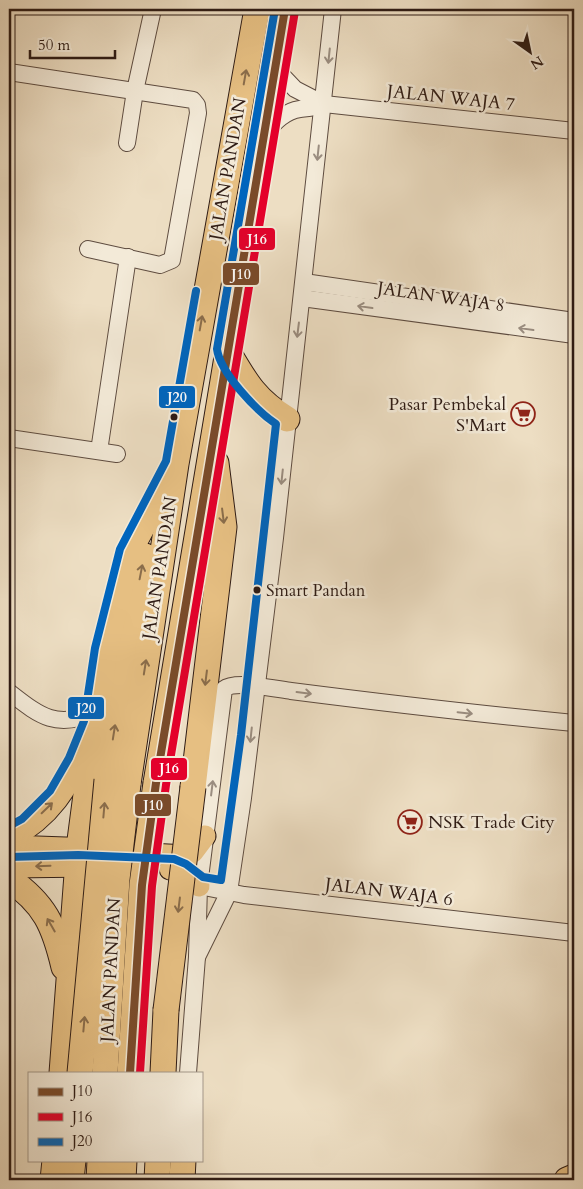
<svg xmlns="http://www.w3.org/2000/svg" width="583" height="1189" font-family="Cardo,serif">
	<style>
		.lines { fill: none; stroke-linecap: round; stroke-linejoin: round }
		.minor-casing { stroke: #5e4c40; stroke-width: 18 }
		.major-casing { stroke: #2e1b14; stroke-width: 23 }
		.highway-casing { stroke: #2e1b14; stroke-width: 27 }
		.minor { stroke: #f3ead8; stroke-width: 16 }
		.major { stroke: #e6bf82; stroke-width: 21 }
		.highway { stroke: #e6bf82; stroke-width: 25 }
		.highway-bridge-casing { stroke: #2e1b14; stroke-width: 27; stroke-linecap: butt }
		.highway-bridge { stroke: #e6bf82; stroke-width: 25 }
		.bus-1-casing { stroke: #f3ead8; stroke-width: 11 }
		.bus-2-casing { stroke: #f3ead8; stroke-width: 11 }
		.bus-3-casing { stroke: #f3ead8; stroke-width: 11 }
		.bus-1 { stroke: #7a4b2a; stroke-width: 8 }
		.bus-2 { stroke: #e4002b; stroke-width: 8 }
		.bus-3 { stroke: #0065bd; stroke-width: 8 }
		.oneway { stroke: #9a8d80 }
		.oneway2 { stroke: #8a6d4b }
		.bus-dot { fill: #2e1b14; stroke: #f3ead8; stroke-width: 2 }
		.labels { text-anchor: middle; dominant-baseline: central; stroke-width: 5; stroke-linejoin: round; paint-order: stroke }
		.bus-label { font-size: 17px; fill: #2e1b14; stroke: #f3ead8; text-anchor: start }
		.street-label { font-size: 18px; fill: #2e1b14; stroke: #f3ead8 }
		.poi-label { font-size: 18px; fill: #2e1b14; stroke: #f3ead8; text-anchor: end }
		.line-badge { stroke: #f3ead8; stroke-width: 2 }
		.badge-label { font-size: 14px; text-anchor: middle; font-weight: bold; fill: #fff }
	</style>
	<rect width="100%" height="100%" fill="#eddec3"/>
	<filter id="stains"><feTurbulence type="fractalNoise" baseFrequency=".004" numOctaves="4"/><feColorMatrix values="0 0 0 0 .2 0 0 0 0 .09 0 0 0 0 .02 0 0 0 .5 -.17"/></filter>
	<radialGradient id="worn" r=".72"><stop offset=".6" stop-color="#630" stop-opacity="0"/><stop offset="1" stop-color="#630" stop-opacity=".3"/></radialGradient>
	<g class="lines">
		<!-- minor casing -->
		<g class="minor-casing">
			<g id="minor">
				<polyline points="275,68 295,89 324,104"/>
				<polyline points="9,72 193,100 197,105 198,113 172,260 160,265 88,249"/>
				<path d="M265,133C275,122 285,111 300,109C309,108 315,108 324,104L574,131"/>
				<polyline points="127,143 135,91 153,9"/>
				<polyline points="304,282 574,321"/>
				<polyline points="302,298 574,335"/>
				<polyline points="9,438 117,454"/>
				<polyline points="99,451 128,257"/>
				<path d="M9,692C40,716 55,729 95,713"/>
				<polyline points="199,886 244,895 574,933"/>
				<polyline points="197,957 229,892 243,798 275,538 333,9"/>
				<path d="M188,1073L197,957L199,886L224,689C235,680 276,689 291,691C385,703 479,714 574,723"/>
			</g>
		</g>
		<!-- major casing -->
		<g class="major-casing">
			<g id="major">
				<polyline points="9,846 94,849"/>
				<polyline points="130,853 187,856 193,852 205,836"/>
				<polyline points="9,867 95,866"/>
				<polyline points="170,869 181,872 199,886"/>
			</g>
		</g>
		<!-- highway casing -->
		<g class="highway-casing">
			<g id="highway">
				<path d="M227,350C245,381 255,400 287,419"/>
				<polyline points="107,780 129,632 145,556"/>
				<polyline points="156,783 285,9"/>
				<polyline points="128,784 176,464 257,9"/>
				<polyline points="193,787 224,527 216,463"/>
				<path d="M9,837C49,816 67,786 85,745"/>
				<path d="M9,879C45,904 54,925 64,967"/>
				<polyline points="62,1073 79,848 105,650 129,552 168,479"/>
				<polyline points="163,1073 166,1010"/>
				<polyline points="53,1180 55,1160"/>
				<polyline points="71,1180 73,1160"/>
				<polyline points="99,1180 100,1160"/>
				<polyline points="123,1180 124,1160"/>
				<polyline points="157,1180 158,1160"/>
				<polyline points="182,1180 183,1160"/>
				<polyline points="567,1180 574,1177"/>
			</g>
		</g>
		<!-- minor -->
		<use href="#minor" class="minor"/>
		<!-- major -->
		<use href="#major" class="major"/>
		<!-- highway -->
		<use href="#highway" class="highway"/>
		<!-- highway-bridge casing -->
		<g class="highway-bridge-casing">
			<g id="highway-bridge">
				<polyline points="166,1010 193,787"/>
				<polyline points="80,1073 107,780"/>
				<polyline points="105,1073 117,879 128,784"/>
				<polyline points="130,1073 142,885 156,783"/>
			</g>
		</g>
		<!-- highway-bridge -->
		<use href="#highway-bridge" class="highway-bridge"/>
		<!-- bus-1 casing -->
		<g class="bus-1-casing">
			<polyline id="bus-1" points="130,1073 142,885 156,783 285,9"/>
		</g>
		<!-- bus-2 casing -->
		<g class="bus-2-casing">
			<polyline id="bus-2" points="140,1073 152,886 166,785 295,11"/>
		</g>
		<!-- bus-3 casing -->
		<g class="bus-3-casing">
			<g id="bus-3">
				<polyline points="9,826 22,819 50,791 69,758 84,721 95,648 120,549 166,461 196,291"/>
				<path d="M9,857L78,855L174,859L186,864L203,877L221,880L241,735L276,424C257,411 220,373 217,349L275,9"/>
			</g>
		</g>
		<!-- bus-1 -->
		<use href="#bus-1" class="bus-1"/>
		<!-- bus-2 -->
		<use href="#bus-2" class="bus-2"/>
		<!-- bus-3 -->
		<use href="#bus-3" class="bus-3"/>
	</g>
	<!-- one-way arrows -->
	<defs><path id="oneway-shaft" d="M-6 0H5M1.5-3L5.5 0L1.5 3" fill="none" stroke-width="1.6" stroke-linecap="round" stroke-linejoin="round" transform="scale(1.25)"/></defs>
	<g class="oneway">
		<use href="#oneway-shaft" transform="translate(329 56) rotate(96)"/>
		<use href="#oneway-shaft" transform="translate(318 153) rotate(96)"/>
		<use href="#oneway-shaft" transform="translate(365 307) rotate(-172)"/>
		<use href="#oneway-shaft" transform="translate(526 329) rotate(-172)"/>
		<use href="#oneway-shaft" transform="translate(298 330) rotate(97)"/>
		<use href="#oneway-shaft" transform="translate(282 477) rotate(96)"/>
		<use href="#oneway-shaft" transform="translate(304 693) rotate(7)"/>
		<use href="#oneway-shaft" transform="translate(465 713) rotate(6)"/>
		<use href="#oneway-shaft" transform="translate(251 735) rotate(96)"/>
		<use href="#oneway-shaft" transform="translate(212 788) rotate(-83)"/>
	</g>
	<g class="oneway2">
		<use href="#oneway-shaft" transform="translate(245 77) rotate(-80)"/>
		<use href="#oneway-shaft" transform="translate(201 323) rotate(-80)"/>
		<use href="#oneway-shaft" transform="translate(223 516) rotate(83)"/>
		<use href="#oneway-shaft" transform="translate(141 572) rotate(-79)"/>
		<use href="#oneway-shaft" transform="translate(145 667) rotate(-81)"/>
		<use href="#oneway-shaft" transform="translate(206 678) rotate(97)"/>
		<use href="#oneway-shaft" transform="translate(114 732) rotate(-81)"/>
		<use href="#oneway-shaft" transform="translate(47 808) rotate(-44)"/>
		<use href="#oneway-shaft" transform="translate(104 810) rotate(-85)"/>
		<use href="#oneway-shaft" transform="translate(43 866) rotate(178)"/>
		<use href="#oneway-shaft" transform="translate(179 905) rotate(97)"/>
		<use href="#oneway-shaft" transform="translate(51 925) rotate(-120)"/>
		<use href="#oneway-shaft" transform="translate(84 1024) rotate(-85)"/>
	</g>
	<!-- icons -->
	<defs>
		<g id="supermarket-ring" transform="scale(1.25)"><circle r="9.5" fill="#f3ead8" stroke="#8f2418" stroke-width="1.5"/><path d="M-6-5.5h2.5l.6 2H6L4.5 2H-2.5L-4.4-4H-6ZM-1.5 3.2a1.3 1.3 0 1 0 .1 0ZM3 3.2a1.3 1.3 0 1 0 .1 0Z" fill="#8f2418"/></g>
	</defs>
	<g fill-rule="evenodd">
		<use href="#supermarket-ring" x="523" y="414"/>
		<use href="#supermarket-ring" x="410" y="822"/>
	</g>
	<!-- markers -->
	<g class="bus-dot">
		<circle cx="174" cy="417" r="4.5"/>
		<circle cx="257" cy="590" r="4.5"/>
	</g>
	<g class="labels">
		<!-- bus labels -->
		<g class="bus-label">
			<text x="266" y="590">Smart Pandan</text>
		</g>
		<!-- street labels -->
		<g class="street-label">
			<text transform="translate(451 98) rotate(6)">JALAN WAJA 7</text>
			<text transform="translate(228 169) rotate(-80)">JALAN PANDAN</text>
			<text transform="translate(441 297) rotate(8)">JALAN WAJA 8</text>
			<text transform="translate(160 568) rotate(-81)">JALAN PANDAN</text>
			<text transform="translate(389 892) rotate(7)">JALAN WAJA 6</text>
			<text transform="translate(111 970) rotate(-87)">JALAN PANDAN</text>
		</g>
		<!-- poi labels -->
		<g class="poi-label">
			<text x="506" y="404">Pasar Pembekal<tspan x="506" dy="21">S'Mart</tspan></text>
			<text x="428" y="822" text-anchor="start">NSK Trade City</text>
		</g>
	</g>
	<g class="line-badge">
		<rect x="238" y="227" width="38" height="24" rx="5" fill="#e4002b"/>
		<rect x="222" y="262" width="38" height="24" rx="5" fill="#7a4b2a"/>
		<rect x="158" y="385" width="38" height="24" rx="5" fill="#0065bd"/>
		<rect x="67" y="696" width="38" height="24" rx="5" fill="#0065bd"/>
		<rect x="150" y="757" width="38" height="24" rx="5" fill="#e4002b"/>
		<rect x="134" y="793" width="38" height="24" rx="5" fill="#7a4b2a"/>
	</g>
	<g class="badge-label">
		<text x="257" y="244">J16</text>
		<text x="241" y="279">J10</text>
		<text x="177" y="402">J20</text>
		<text x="86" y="713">J20</text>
		<text x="169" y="773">J16</text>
		<text x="153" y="810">J10</text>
	</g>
	<!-- margin -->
	<rect width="583" height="1189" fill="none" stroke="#eddec3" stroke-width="30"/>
	<rect x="10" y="10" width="563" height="1169" fill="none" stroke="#2e1b14" stroke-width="2.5"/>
	<rect x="15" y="15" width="553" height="1159" fill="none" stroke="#2e1b14"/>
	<!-- legend -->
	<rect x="28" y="1072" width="175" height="90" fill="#f3ead8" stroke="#a4978a"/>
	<rect x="38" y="1088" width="25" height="8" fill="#7a4b2a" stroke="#a4978a"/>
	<text x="72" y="1096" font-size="15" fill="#2e1b14">J10</text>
	<rect x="38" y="1113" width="25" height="8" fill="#e4002b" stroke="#a4978a"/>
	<text x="72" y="1122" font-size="15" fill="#2e1b14">J16</text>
	<rect x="38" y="1138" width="25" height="8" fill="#0065bd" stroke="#a4978a"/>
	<text x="72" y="1146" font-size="15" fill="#2e1b14">J20</text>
	<!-- north arrow -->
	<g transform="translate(530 52) rotate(147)" stroke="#f3ead8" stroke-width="4" paint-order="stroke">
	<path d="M0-4L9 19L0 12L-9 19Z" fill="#2e1b14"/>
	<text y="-8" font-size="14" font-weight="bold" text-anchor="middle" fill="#2e1b14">N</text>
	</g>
	<!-- scale -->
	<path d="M30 50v8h85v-8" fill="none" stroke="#2e1b14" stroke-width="2.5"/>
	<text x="38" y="50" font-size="15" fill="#2e1b14" stroke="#f3ead8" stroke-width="4" paint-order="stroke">50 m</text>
	<rect width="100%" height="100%" filter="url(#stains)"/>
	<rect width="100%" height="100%" fill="url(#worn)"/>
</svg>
